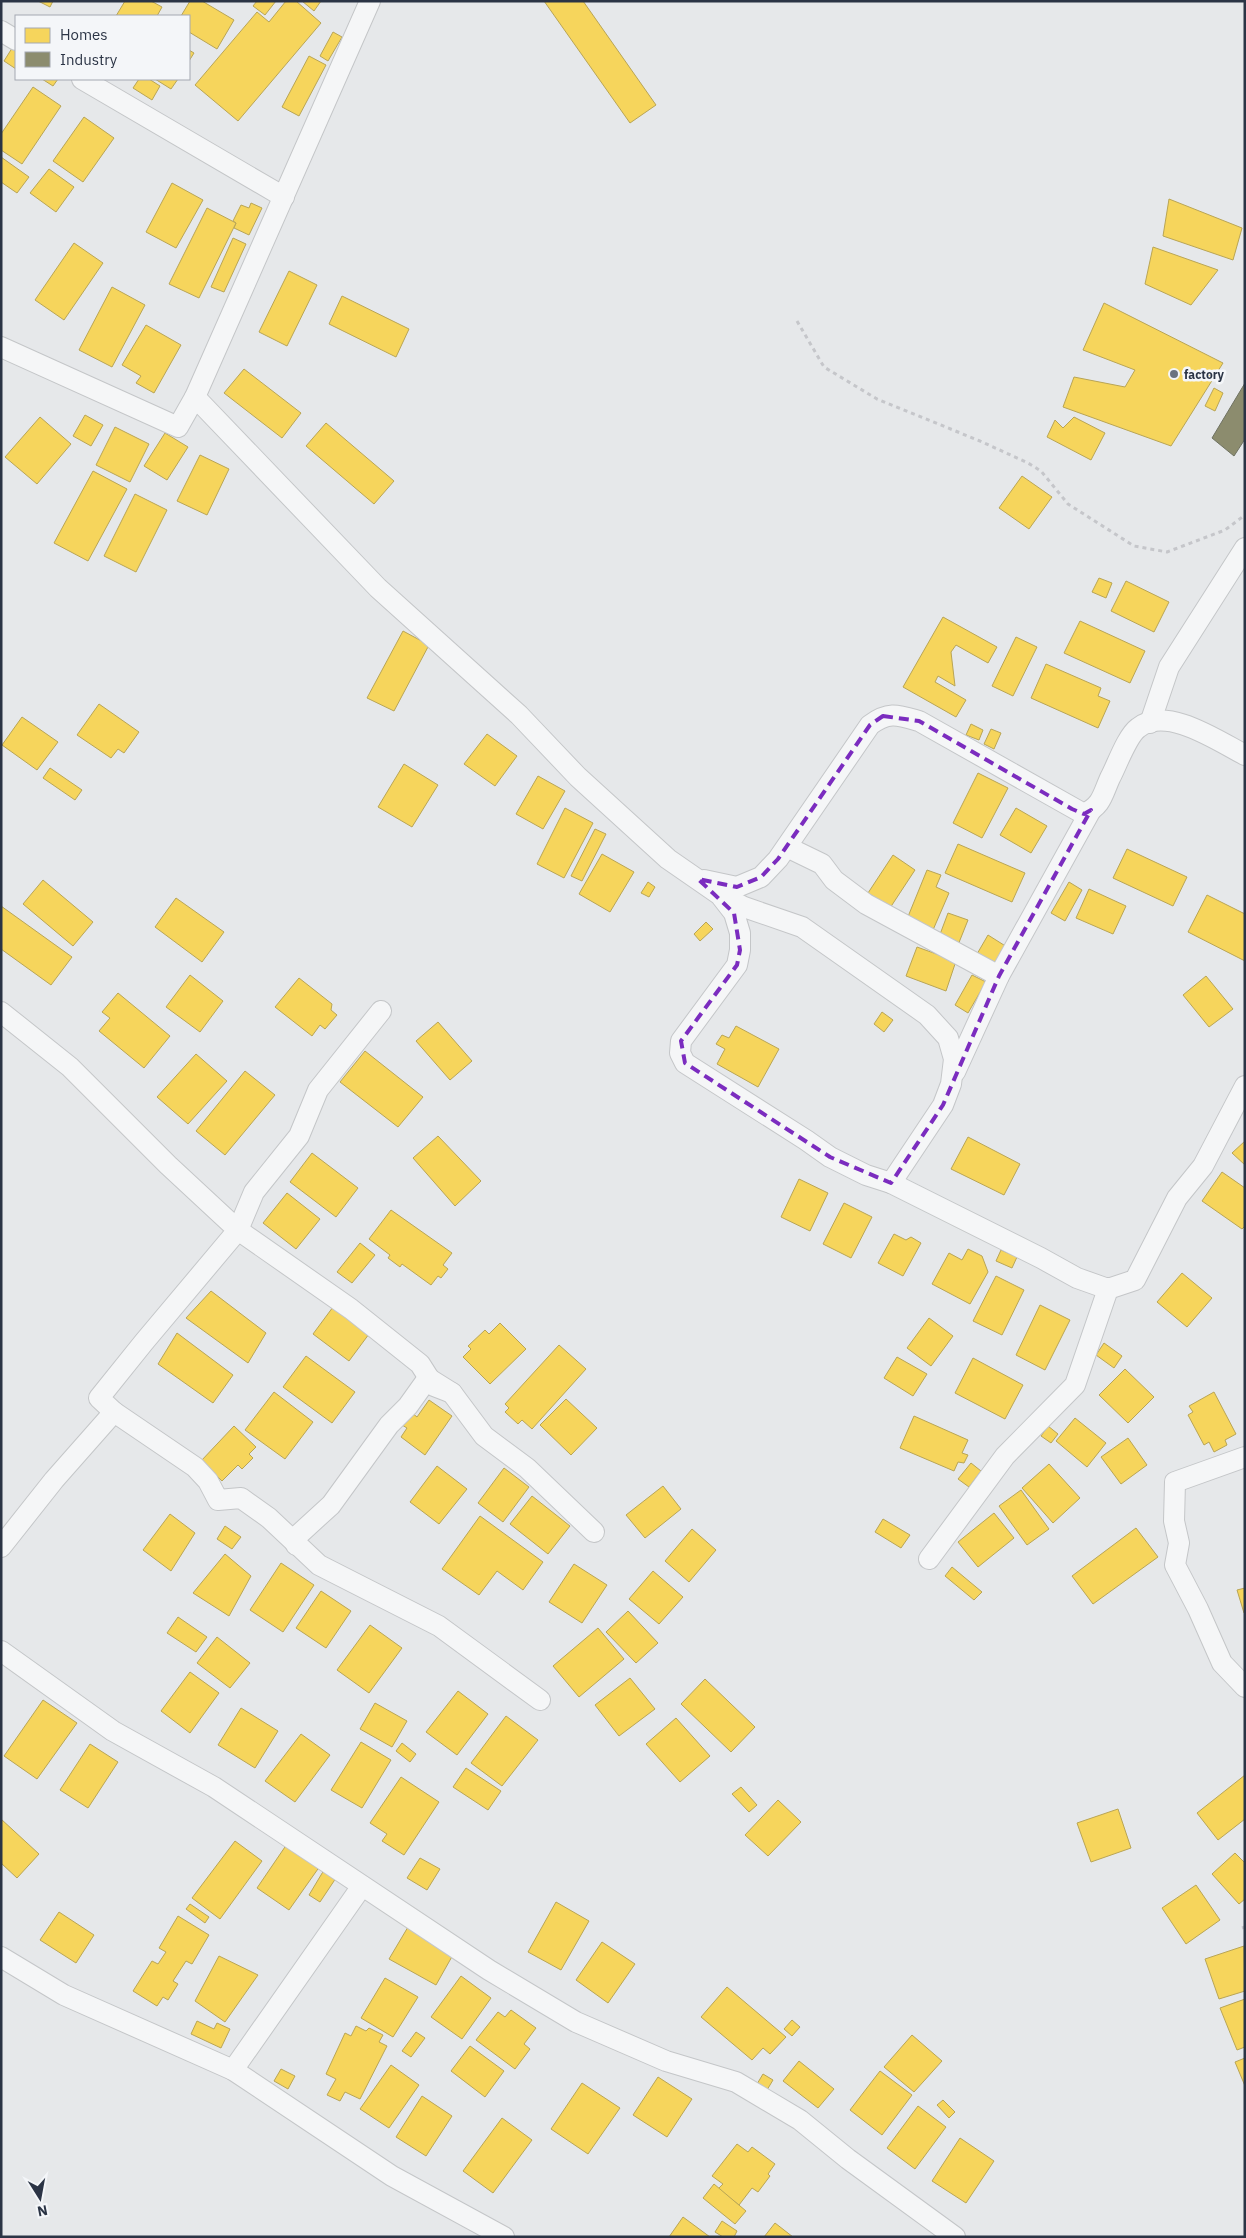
<svg xmlns="http://www.w3.org/2000/svg" width="1246" height="2238" font-family="'IBM Plex Sans',sans-serif">
	<style>
		.homes { fill: #f6d55c; stroke: #b9a555 }
		.industry { fill: #8c8c6e; stroke: #6f7262 }
		.lines { fill: none; stroke-linecap: round; stroke-linejoin: round }
		.minor-casing { stroke: #c4c6c8; stroke-width: 22 }
		.path { stroke: #c5c6ca; stroke-width: 3; stroke-dasharray: 4 4; stroke-linecap: butt }
		.minor { stroke: #f5f6f7; stroke-width: 20 }
		.marked { fill: none; stroke: #7b2cbf; stroke-width: 4; stroke-dasharray: 10 6; stroke-linejoin: round }
		.poi-dot { fill: #6c737f; stroke: #f4f6f9; stroke-width: 2 }
		.labels { text-anchor: middle; dominant-baseline: central; stroke-width: 5; stroke-linejoin: round; paint-order: stroke }
		.poi-label { font-size: 12px; font-weight: bold; fill: #2b3445; stroke: #f4f6f9; text-anchor: start }
	</style>
	<rect width="100%" height="100%" fill="#e6e8ea"/>
	<!-- homes -->
	<g class="homes">
		<polygon points="38,1 53,1 50,7"/>
		<polygon points="125,1 151,1 162,7 157,16 116,16"/>
		<polygon points="190,1 202,1 234,20 217,49 189,32 189,16 181,16"/>
		<polygon points="257,1 276,1 265,15 253,6"/>
		<polygon points="286,1 296,1 321,23 238,121 195,85 257,12 269,22"/>
		<polygon points="302,1 321,1 314,11"/>
		<polygon points="544,1 583,1 656,105 630,123"/>
		<polygon points="333,32 342,37 328,61 320,56"/>
		<polygon points="14,45 16,47 16,69 4,61"/>
		<polygon points="189,50 194,53 189,61"/>
		<polygon points="309,56 326,65 299,116 282,107"/>
		<polygon points="42,79 58,79 53,86"/>
		<polygon points="139,79 149,79 160,86 152,100 133,88"/>
		<polygon points="155,79 178,79 171,89"/>
		<polygon points="33,87 61,106 22,164 1,150 1,134"/>
		<polygon points="84,117 114,138 83,182 53,161"/>
		<polygon points="1,157 29,177 17,193 1,182"/>
		<polygon points="49,169 74,187 56,212 30,193"/>
		<polygon points="172,183 203,200 176,248 146,232"/>
		<polygon points="1169,199 1242,228 1233,260 1163,236"/>
		<polygon points="251,203 262,208 249,235 234,228 236,223 233,221 241,205 249,208"/>
		<polygon points="207,208 236,223 199,298 169,284"/>
		<polygon points="233,238 246,244 224,292 211,287"/>
		<polygon points="74,243 103,263 64,320 35,300"/>
		<polygon points="1153,247 1218,270 1191,305 1145,284"/>
		<polygon points="289,271 317,285 287,346 259,332"/>
		<polygon points="112,287 145,305 112,367 79,350"/>
		<polygon points="342,296 409,329 396,357 329,324"/>
		<polygon points="1104,303 1223,363 1171,446 1063,407 1074,377 1125,387 1135,370 1083,350"/>
		<polygon points="146,325 181,345 154,393 136,383 141,376 122,365"/>
		<polygon points="244,369 301,413 282,438 224,393"/>
		<polygon points="1214,388 1223,393 1215,411 1205,406"/>
		<polygon points="85,415 103,425 91,446 73,436"/>
		<polygon points="40,417 71,444 37,484 5,457"/>
		<polygon points="1074,417 1105,433 1091,460 1047,437 1055,420 1063,428"/>
		<polygon points="326,423 394,481 374,504 306,446"/>
		<polygon points="115,427 149,444 130,482 96,465"/>
		<polygon points="165,433 188,447 167,480 144,466"/>
		<polygon points="200,455 229,469 207,515 177,501"/>
		<polygon points="93,471 127,489 88,561 54,543"/>
		<polygon points="1022,476 1052,497 1029,529 999,508"/>
		<polygon points="135,494 167,510 136,572 104,556"/>
		<polygon points="1099,578 1112,583 1106,598 1092,592"/>
		<polygon points="1126,581 1169,602 1154,632 1111,611"/>
		<polygon points="943,617 997,647 988,663 956,645 951,652 955,686 938,676 935,682 966,700 956,717 903,687"/>
		<polygon points="1080,621 1145,651 1130,683 1064,653"/>
		<polygon points="403,631 429,645 394,711 367,698"/>
		<polygon points="1016,637 1037,647 1013,696 992,686"/>
		<polygon points="1046,664 1101,688 1098,696 1110,701 1098,728 1031,698"/>
		<polygon points="99,704 139,732 124,753 118,749 111,758 77,735"/>
		<polygon points="22,717 58,742 37,770 2,745"/>
		<polygon points="971,724 983,730 979,740 966,735"/>
		<polygon points="991,729 1001,733 994,749 984,744"/>
		<polygon points="487,734 517,756 495,786 464,764"/>
		<polygon points="404,764 438,785 412,827 378,807"/>
		<polygon points="50,768 82,790 75,800 43,778"/>
		<polygon points="978,773 1008,788 982,838 953,823"/>
		<polygon points="538,776 565,791 543,829 516,814"/>
		<polygon points="565,808 593,823 564,878 537,864"/>
		<polygon points="1016,808 1047,826 1031,853 1000,835"/>
		<polygon points="595,829 606,834 582,881 571,876"/>
		<polygon points="958,844 1025,873 1012,902 945,873"/>
		<polygon points="1127,849 1187,877 1173,906 1113,878"/>
		<polygon points="602,854 634,872 610,912 579,894"/>
		<polygon points="893,855 915,870 890,908 868,893"/>
		<polygon points="927,870 941,875 936,887 949,893 933,930 907,919"/>
		<polygon points="43,880 93,922 73,946 23,904"/>
		<polygon points="648,882 655,887 649,897 641,893"/>
		<polygon points="1069,882 1082,890 1065,921 1051,913"/>
		<polygon points="1089,889 1126,906 1113,934 1076,918"/>
		<polygon points="1207,895 1245,914 1245,961 1188,932"/>
		<polygon points="176,898 224,932 202,962 155,927"/>
		<polygon points="1,906 72,957 51,985 1,949"/>
		<polygon points="948,913 968,920 958,945 939,937"/>
		<polygon points="706,922 713,929 700,941 694,934"/>
		<polygon points="988,935 1007,947 996,965 977,954"/>
		<polygon points="917,947 956,961 946,991 906,976"/>
		<polygon points="190,975 223,1001 200,1032 166,1007"/>
		<polygon points="972,975 986,982 968,1013 955,1005"/>
		<polygon points="1206,976 1233,1009 1209,1027 1183,995"/>
		<polygon points="299,978 332,1004 331,1010 337,1015 325,1029 320,1025 312,1036 275,1007"/>
		<polygon points="118,993 170,1036 144,1068 99,1031 110,1018 102,1012"/>
		<polygon points="882,1012 893,1020 884,1032 874,1024"/>
		<polygon points="438,1022 472,1061 450,1080 416,1041"/>
		<polygon points="736,1026 779,1049 758,1087 717,1064 725,1049 716,1044 722,1035 729,1038"/>
		<polygon points="365,1051 423,1097 398,1127 340,1082"/>
		<polygon points="196,1054 227,1081 188,1124 157,1097"/>
		<polygon points="245,1071 275,1095 225,1155 196,1131"/>
		<polygon points="438,1136 481,1181 455,1206 413,1158"/>
		<polygon points="968,1137 1020,1164 1004,1195 951,1169"/>
		<polygon points="1245,1141 1245,1165 1232,1153"/>
		<polygon points="312,1153 358,1188 336,1217 290,1182"/>
		<polygon points="1222,1172 1245,1188 1245,1226 1242,1229 1202,1201"/>
		<polygon points="799,1179 828,1193 810,1231 781,1217"/>
		<polygon points="287,1193 320,1219 296,1249 263,1223"/>
		<polygon points="844,1203 872,1217 851,1258 823,1244"/>
		<polygon points="391,1210 452,1253 443,1265 448,1269 441,1278 438,1276 431,1285 402,1264 400,1267 388,1258 390,1255 369,1239"/>
		<polygon points="894,1234 906,1240 911,1237 921,1243 903,1276 878,1263"/>
		<polygon points="360,1243 375,1255 352,1283 337,1272"/>
		<polygon points="968,1249 982,1256 988,1272 970,1304 932,1284 949,1253 962,1260"/>
		<polygon points="1001,1250 1017,1257 1012,1268 996,1261"/>
		<polygon points="1182,1273 1212,1298 1187,1327 1157,1302"/>
		<polygon points="996,1276 1024,1290 1002,1335 973,1321"/>
		<polygon points="211,1291 266,1333 248,1363 186,1318"/>
		<polygon points="1040,1305 1070,1320 1045,1370 1016,1355"/>
		<polygon points="333,1307 369,1334 349,1361 313,1334"/>
		<polygon points="929,1318 953,1336 931,1366 907,1348"/>
		<polygon points="500,1323 526,1349 490,1384 463,1357 471,1349 468,1346 485,1330 489,1334"/>
		<polygon points="177,1333 233,1375 213,1403 158,1364"/>
		<polygon points="1104,1343 1122,1356 1114,1368 1096,1355"/>
		<polygon points="559,1345 586,1369 532,1429 522,1420 518,1424 505,1412 509,1408 505,1404"/>
		<polygon points="306,1356 355,1392 332,1423 283,1387"/>
		<polygon points="897,1357 927,1374 913,1396 884,1378"/>
		<polygon points="973,1358 1023,1385 1005,1419 955,1393"/>
		<polygon points="1125,1369 1154,1397 1128,1423 1099,1395"/>
		<polygon points="274,1392 313,1422 285,1459 245,1430"/>
		<polygon points="1214,1392 1236,1434 1225,1440 1227,1445 1214,1452 1209,1442 1204,1445 1188,1415 1193,1412 1189,1406"/>
		<polygon points="566,1399 597,1428 571,1455 540,1425"/>
		<polygon points="429,1400 452,1416 425,1455 401,1437 407,1428 402,1425 411,1412 417,1417"/>
		<polygon points="914,1416 968,1440 962,1453 968,1455 964,1463 958,1462 954,1471 900,1448"/>
		<polygon points="1075,1418 1106,1443 1087,1467 1056,1441"/>
		<polygon points="234,1426 256,1447 249,1454 253,1458 242,1469 238,1465 222,1481 201,1461"/>
		<polygon points="1048,1426 1058,1434 1051,1443 1041,1436"/>
		<polygon points="1128,1438 1147,1465 1121,1484 1101,1457"/>
		<polygon points="971,1463 981,1471 969,1487 958,1479"/>
		<polygon points="1049,1464 1080,1498 1053,1523 1022,1488"/>
		<polygon points="437,1466 467,1489 439,1524 410,1502"/>
		<polygon points="504,1468 529,1487 503,1522 478,1503"/>
		<polygon points="663,1486 681,1509 645,1538 626,1515"/>
		<polygon points="1021,1490 1049,1529 1027,1545 999,1506"/>
		<polygon points="532,1496 570,1526 548,1554 510,1524"/>
		<polygon points="994,1513 1014,1538 978,1567 958,1542"/>
		<polygon points="170,1514 195,1533 171,1571 143,1550"/>
		<polygon points="480,1516 543,1562 523,1590 497,1571 479,1595 442,1569"/>
		<polygon points="883,1519 910,1535 901,1548 875,1532"/>
		<polygon points="225,1526 241,1537 232,1549 217,1539"/>
		<polygon points="1136,1528 1158,1557 1093,1604 1072,1576"/>
		<polygon points="692,1529 716,1550 689,1582 665,1561"/>
		<polygon points="225,1554 251,1576 229,1616 193,1593"/>
		<polygon points="281,1563 314,1585 283,1632 250,1610"/>
		<polygon points="574,1564 607,1585 582,1623 549,1602"/>
		<polygon points="952,1567 982,1592 974,1600 945,1576"/>
		<polygon points="653,1571 683,1597 659,1624 629,1599"/>
		<polygon points="1245,1588 1245,1612 1244,1613 1237,1590"/>
		<polygon points="321,1591 351,1611 326,1648 296,1628"/>
		<polygon points="628,1611 658,1643 636,1663 606,1632"/>
		<polygon points="178,1617 207,1637 196,1652 167,1633"/>
		<polygon points="370,1625 402,1648 369,1693 337,1670"/>
		<polygon points="598,1628 624,1659 579,1697 553,1666"/>
		<polygon points="217,1637 250,1663 230,1688 197,1663"/>
		<polygon points="190,1672 219,1693 190,1733 161,1711"/>
		<polygon points="630,1678 655,1709 619,1736 595,1705"/>
		<polygon points="705,1679 755,1727 731,1752 681,1704"/>
		<polygon points="458,1691 488,1714 457,1755 426,1732"/>
		<polygon points="43,1700 77,1723 37,1779 4,1756"/>
		<polygon points="375,1703 407,1721 392,1747 360,1729"/>
		<polygon points="241,1708 278,1731 255,1768 218,1745"/>
		<polygon points="506,1716 538,1740 502,1786 471,1763"/>
		<polygon points="676,1718 710,1756 680,1782 646,1744"/>
		<polygon points="301,1734 330,1755 295,1802 265,1781"/>
		<polygon points="361,1742 391,1760 362,1808 331,1790"/>
		<polygon points="402,1743 416,1754 410,1762 396,1751"/>
		<polygon points="90,1744 118,1762 88,1808 60,1790"/>
		<polygon points="466,1768 501,1791 488,1810 453,1787"/>
		<polygon points="1245,1775 1245,1819 1218,1840 1197,1813"/>
		<polygon points="401,1777 439,1802 404,1855 382,1841 387,1834 370,1823"/>
		<polygon points="741,1787 757,1805 749,1812 732,1794"/>
		<polygon points="778,1800 801,1822 768,1856 745,1835"/>
		<polygon points="1118,1809 1131,1848 1091,1862 1077,1823"/>
		<polygon points="1,1819 39,1854 17,1878 1,1863"/>
		<polygon points="235,1841 262,1861 220,1919 192,1898"/>
		<polygon points="287,1844 320,1866 289,1910 257,1888"/>
		<polygon points="1235,1853 1245,1863 1245,1899 1239,1904 1212,1874"/>
		<polygon points="420,1858 440,1869 427,1890 407,1878"/>
		<polygon points="324,1870 336,1878 320,1902 309,1895"/>
		<polygon points="1196,1885 1220,1920 1186,1944 1162,1908"/>
		<polygon points="556,1902 589,1921 561,1970 528,1952"/>
		<polygon points="190,1904 209,1917 205,1923 186,1909"/>
		<polygon points="59,1912 94,1935 76,1963 40,1940"/>
		<polygon points="178,1916 209,1935 192,1964 186,1961 173,1981 178,1984 168,2000 163,1997 157,2006 133,1991 152,1961 158,1964 166,1952 159,1948"/>
		<polygon points="408,1927 454,1953 436,1985 389,1959"/>
		<polygon points="602,1942 635,1964 608,2003 576,1980"/>
		<polygon points="1244,1946 1245,1991 1219,1999 1205,1959"/>
		<polygon points="219,1956 258,1975 225,2022 195,2001"/>
		<polygon points="461,1976 491,1998 462,2039 431,2017"/>
		<polygon points="385,1978 418,1997 393,2037 361,2018"/>
		<polygon points="727,1987 786,2037 770,2054 763,2048 752,2060 701,2017"/>
		<polygon points="1245,1999 1245,2047 1237,2050 1220,2008"/>
		<polygon points="511,2010 536,2028 524,2044 530,2049 515,2069 476,2040 498,2012 505,2017"/>
		<polygon points="792,2020 800,2027 792,2036 784,2029"/>
		<polygon points="197,2021 214,2029 217,2023 230,2029 221,2048 191,2034"/>
		<polygon points="356,2026 366,2031 369,2028 383,2035 379,2042 387,2046 360,2099 345,2092 340,2101 327,2095 336,2079 326,2074 345,2033 351,2036"/>
		<polygon points="416,2032 425,2038 411,2057 402,2051"/>
		<polygon points="912,2035 942,2061 914,2092 884,2067"/>
		<polygon points="470,2046 504,2071 485,2097 451,2071"/>
		<polygon points="1245,2058 1245,2086 1235,2062"/>
		<polygon points="799,2061 834,2089 818,2108 783,2081"/>
		<polygon points="391,2065 419,2085 389,2128 360,2109"/>
		<polygon points="281,2069 295,2076 288,2089 274,2081"/>
		<polygon points="880,2071 912,2095 882,2135 850,2110"/>
		<polygon points="763,2074 773,2080 767,2090 757,2084"/>
		<polygon points="658,2077 692,2099 667,2137 633,2115"/>
		<polygon points="582,2083 620,2108 588,2154 551,2129"/>
		<polygon points="422,2096 452,2116 426,2156 396,2137"/>
		<polygon points="943,2100 955,2112 949,2118 937,2105"/>
		<polygon points="918,2106 946,2127 915,2169 887,2148"/>
		<polygon points="502,2118 532,2140 493,2193 463,2171"/>
		<polygon points="960,2138 994,2161 966,2203 932,2181"/>
		<polygon points="737,2144 748,2152 752,2147 775,2164 768,2174 770,2176 758,2192 752,2188 739,2205 718,2189 723,2184 712,2176"/>
		<polygon points="714,2184 746,2211 735,2224 703,2198"/>
		<polygon points="683,2217 710,2237 669,2237"/>
		<polygon points="722,2221 737,2231 734,2237 723,2237 715,2232"/>
		<polygon points="775,2223 793,2237 764,2237"/>
	</g>
	<!-- industry -->
	<polygon class="industry" points="1245,383 1245,439 1234,456 1212,438"/>
	<g class="lines">
		<!-- minor casing -->
		<g class="minor-casing">
			<g id="minor">
				<polyline points="1,31 16,40"/>
				<polyline points="82,79 284,197"/>
				<polyline points="1,347 178,427 195,397 370,1"/>
				<polyline points="195,397 378,588 519,715 578,777 668,859 720,895 734,913 740,933 740,950 737,965 681,1041 680,1053 685,1063 806,1140 830,1157 866,1175 891,1183 1041,1258 1077,1278 1108,1289 1135,1280 1177,1198 1203,1166 1245,1086"/>
				<polyline points="1150,723 1169,667 1245,548"/>
				<polyline points="787,847 822,864 834,880 866,904 999,976"/>
				<path d="M704,880L737,887L761,877L778,859L870,725C889,711 898,715 919,721L1084,814C1102,805 1102,796 1110,778C1117,765 1127,736 1138,728C1166,705 1218,741 1245,755"/>
				<polyline points="725,897 744,907 802,927 927,1015 948,1038 954,1059 951,1084 943,1105 891,1183"/>
				<polyline points="381,1011 318,1090 299,1136 254,1192 238,1230 351,1309 420,1364 434,1386 452,1393"/>
				<polyline points="1,1012 70,1067 168,1165 238,1230 144,1342 99,1398 114,1412 54,1480 1,1547"/>
				<polyline points="955,1072 999,976 1091,810"/>
				<polyline points="114,1412 195,1467 208,1481 218,1500 241,1498 269,1518 319,1565 439,1626 540,1700"/>
				<polyline points="1245,1457 1175,1482 1174,1521 1179,1543 1175,1565 1198,1609 1222,1663 1245,1687"/>
				<polyline points="296,1545 297,1536 331,1505 389,1425 408,1406 428,1378 452,1393 484,1436 527,1468 594,1532"/>
				<polyline points="929,1559 1005,1456 1075,1385 1108,1289"/>
				<polyline points="1,1651 113,1731 214,1787 489,1970 576,2022 666,2061 736,2082 800,2120 848,2159 955,2237"/>
				<polyline points="1,1957 64,1995 233,2070 392,2176 504,2237"/>
				<polyline points="233,2070 362,1886"/>
			</g>
		</g>
		<!-- path -->
		<g class="path">
			<polyline points="797,321 824,367 877,399 980,441 1028,463 1041,471 1068,504 1134,546 1167,552 1225,530 1245,515"/>
			<polyline points="1242,1928 1245,1927"/>
		</g>
		<!-- minor -->
		<use href="#minor" class="minor"/>
	</g>
	<!-- marked area -->
	<path class="marked" d="M883,716L919,721L1072,809L1084,814L1091,810L999,976L943,1105L891,1183L830,1157L685,1063L681,1041L737,965L740,950L734,913L698,879L737,887L761,877L778,859L870,725Z"/>
	<!-- markers -->
	<circle class="poi-dot" cx="1174" cy="374" r="5"/>
	<g class="labels">
		<!-- poi labels -->
		<g class="poi-label">
			<text x="1184" y="374">factory</text>
		</g>
	</g>
	<!-- border -->
	<rect width="1246" height="2238" fill="none" stroke="#2b3445" stroke-width="5"/>
	<!-- legend -->
	<rect x="15" y="15" width="175" height="65" fill="#f4f6f9" stroke="#a4a8b1"/>
	<rect x="25" y="28" width="25" height="15" fill="#f6d55c" stroke="#a4a8b1"/>
	<text x="60" y="40" font-size="15" fill="#2b3445">Homes</text>
	<rect x="25" y="52" width="25" height="15" fill="#8c8c6e" stroke="#a4a8b1"/>
	<text x="60" y="65" font-size="15" fill="#2b3445">Industry</text>
	<!-- north arrow -->
	<g transform="translate(40 2198) rotate(169)" stroke="#f4f6f9" stroke-width="4" paint-order="stroke">
	<path d="M0-4L9 19L0 12L-9 19Z" fill="#2b3445"/>
	<text y="-8" font-size="14" font-weight="bold" text-anchor="middle" fill="#2b3445">N</text>
	</g>
</svg>
